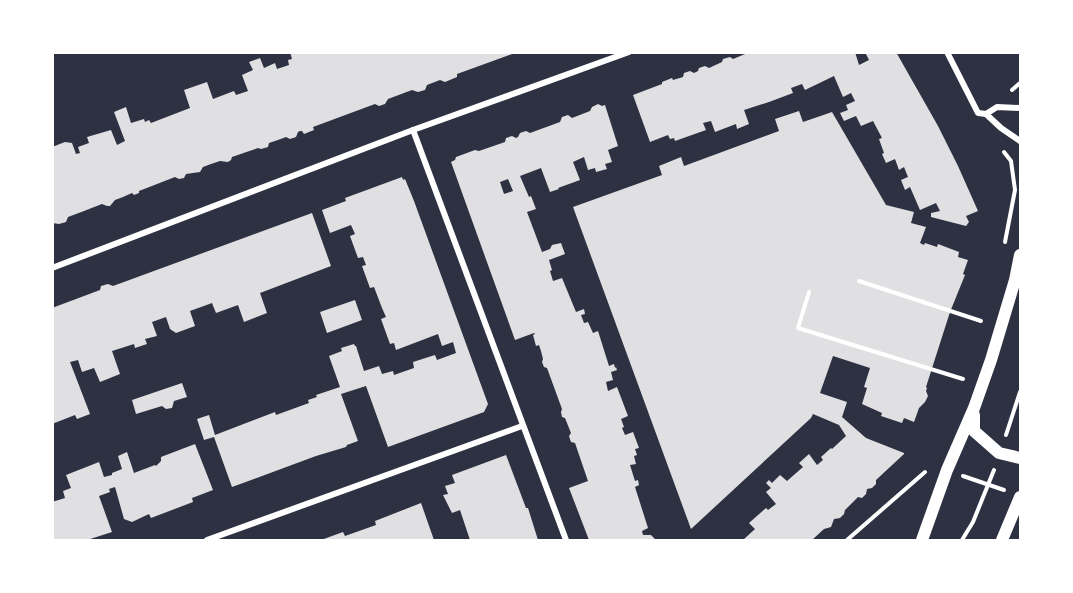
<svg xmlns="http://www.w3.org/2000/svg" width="1073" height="593" font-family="'Sofia Sans Condensed',sans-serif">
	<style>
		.building { fill: #e0e0e3; fill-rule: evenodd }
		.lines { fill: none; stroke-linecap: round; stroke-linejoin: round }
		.path { stroke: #fff; stroke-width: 4 }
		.minor { stroke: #fff; stroke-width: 6 }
		.secondary { stroke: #fff; stroke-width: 12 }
	</style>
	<rect width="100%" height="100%" fill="#2d3142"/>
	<!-- building -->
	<g class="building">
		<polygon points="290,52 515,53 457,74 457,77 445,82 440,80 427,85 425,90 418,92 412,90 388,99 385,104 379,106 375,104 313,127 314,130 304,134 302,131 300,131 298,132 296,137 290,139 286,137 278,140 269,143 268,147 261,149 258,148 232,157 231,160 228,162 220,161 211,164 203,167 200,172 186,174 184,178 179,179 175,177 139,191 139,193 134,195 132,193 123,197 115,200 110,206 107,206 102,204 84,211 68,217 66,222 59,224 52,223 52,147 65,142 72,143 76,154 80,153 78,147 89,143 87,137 111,130 117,145 125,141 114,112 126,107 131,123 144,119 145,122 149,120 151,123 190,108 184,90 207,82 213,99 234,91 236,95 248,91 242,75 253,70 249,62 260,58 264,68 275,63 277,69 289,65 288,60 292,59"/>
		<polygon points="750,52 855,52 859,65 869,60 865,52 896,52 938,126 958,166 978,211 966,216 969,222 966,226 931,217 931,213 940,211 936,203 920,210 910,187 905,190 901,180 908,177 904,167 899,170 895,159 886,163 882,154 884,153 879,139 882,138 873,121 861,126 856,116 844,121 840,113 848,110 846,105 855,101 851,93 843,97 834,76 805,90 802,84 791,88 793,93 769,102 744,110 749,124 737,129 736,124 715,132 711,121 703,123 706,130 675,141 674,138 670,139 668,135 650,142 633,95 662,84 662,82 672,78 673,80 683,77 684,73 690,71 694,73 698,71 699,68 705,66 709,68 722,62 723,59 730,57 733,59"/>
		<path d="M598,104L602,106L605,105L618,146L608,150L612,162L605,164L607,169L596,172L595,168L588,170L584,157L573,162L580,180L558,188L559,189L550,192L541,168L520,176L529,197L531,196L536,209L527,212L542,252L550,249L552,245L561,243L565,254L549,260L552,270L550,271L553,281L562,278L576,312L584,309L585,314L581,315L584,323L588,322L593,333L598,331L609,366L614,364L615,368L616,367L617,370L611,372L613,380L606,382L608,391L617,387L628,416L621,419L624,427L622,428L625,435L633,432L639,448L635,449L637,455L634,456L636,464L630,465L635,481L638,480L639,485L635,487L648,528L642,531L643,535H651L656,540H589L569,488L588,481L575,443L571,442L569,436L571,433L565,418L562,417L561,412L562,409L547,368L544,367L542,362L543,359L541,351L539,345L536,346L533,335L535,334L534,333L515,340L451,162L455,160L456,157L475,150L479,151L505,142L506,138L512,136L516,138L518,137L520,133L526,131L530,133L560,122L562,117L568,115L572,118L590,111L592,107ZM508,179L513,191L504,194L500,182Z"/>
		<polygon points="799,111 803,122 832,112 886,205 914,212 911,223 926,227 920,243 924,245 925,243 937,247 938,244 959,252 958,257 968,260 963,274 965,275 950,312 926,387 927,388 926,391 928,396 925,402 919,408 914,422 904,418 902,423 881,416 882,413 862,404 867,388 864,387 870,368 833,356 820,393 847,402 842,417 866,438 904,453 904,454 876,480 876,484 872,488 867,489 866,494 862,498 858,497 845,510 844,514 840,518 834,519 831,527 824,529 812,540 743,540 755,529 749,523 766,508 768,510 776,504 766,492 771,488 766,483 769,480 772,483 780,475 787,481 803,467 799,463 809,454 817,465 823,460 821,457 831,448 832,449 846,436 839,425 813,414 811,418 691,529 573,207 662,175 659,166 681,157 684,166 779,131 775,119"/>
		<polygon points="402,177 403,180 405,179 414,201 488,404 484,412 388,447 366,386 341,394 358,441 347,445 346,447 316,456 232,487 214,437 204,440 197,419 209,415 215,435 275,412 276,415 309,403 308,400 317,397 316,395 340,387 329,356 342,351 341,348 354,344 355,346 356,346 364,371 379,366 382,374 393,371 394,375 414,368 413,362 435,355 437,360 456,353 453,342 442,346 438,334 396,350 394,343 390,344 381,319 386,317 382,308 374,287 370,288 362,266 366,265 363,257 358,258 350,236 355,234 351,225 330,233 322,210 346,201 345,198"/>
		<polygon points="312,213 331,266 260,293 267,313 244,322 238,305 216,313 212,303 190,311 195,326 176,333 170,329 166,317 152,322 157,336 145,339 147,344 135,348 134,344 112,351 120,374 100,382 94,368 82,372 78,360 70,362 90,414 77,419 75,415 52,424 52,308 100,290 101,286 108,284 113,286"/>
		<polygon points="355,300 362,320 327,333 320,312"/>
		<polygon points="182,383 187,397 174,401 172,408 166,409 162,406 136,414 132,400"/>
		<polygon points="195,444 213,490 192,498 193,502 151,518 149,514 132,522 124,519 115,487 109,489 110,492 99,496 112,532 87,540 52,540 52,502 65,498 63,491 71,488 66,475 99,462 104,477 112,475 112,473 122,469 118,456 127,452 134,473 155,465 156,466 161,461 161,457"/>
		<polygon points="506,455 526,508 528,508 538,540 470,540 460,510 452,513 443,495 448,494 445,486 455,483 452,475"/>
		<polygon points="421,503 434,540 321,540 343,532 345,536 376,525 375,521"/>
	</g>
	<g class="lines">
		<!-- path -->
		<g class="path">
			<polyline points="1012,90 1020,83"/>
			<polyline points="1004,152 1011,161 1015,190 1005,242"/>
			<polyline points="859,281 981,321"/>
			<polyline points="809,292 798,328 963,379"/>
			<polyline points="1006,435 1020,392"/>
			<polyline points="963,476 1004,490"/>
			<polyline points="847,540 925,472"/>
			<polyline points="962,540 973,522 994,470"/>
		</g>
		<!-- minor -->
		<g class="minor">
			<polyline points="947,52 978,113 986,114 1001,128 1020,141"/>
			<polyline points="986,114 997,107 1020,108"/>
			<polyline points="413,130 566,540"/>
			<polyline points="52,268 413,130 629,52"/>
			<polyline points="207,540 522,426"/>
		</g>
		<!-- secondary -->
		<g class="secondary">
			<polyline points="974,415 974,431 999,453 1020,458"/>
			<polyline points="922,540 947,470 974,408 991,360 1015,280 1020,255"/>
			<polyline points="1002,540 1020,497"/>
		</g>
	</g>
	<!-- border -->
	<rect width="1073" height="593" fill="none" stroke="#ffffff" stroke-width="108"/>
</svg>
